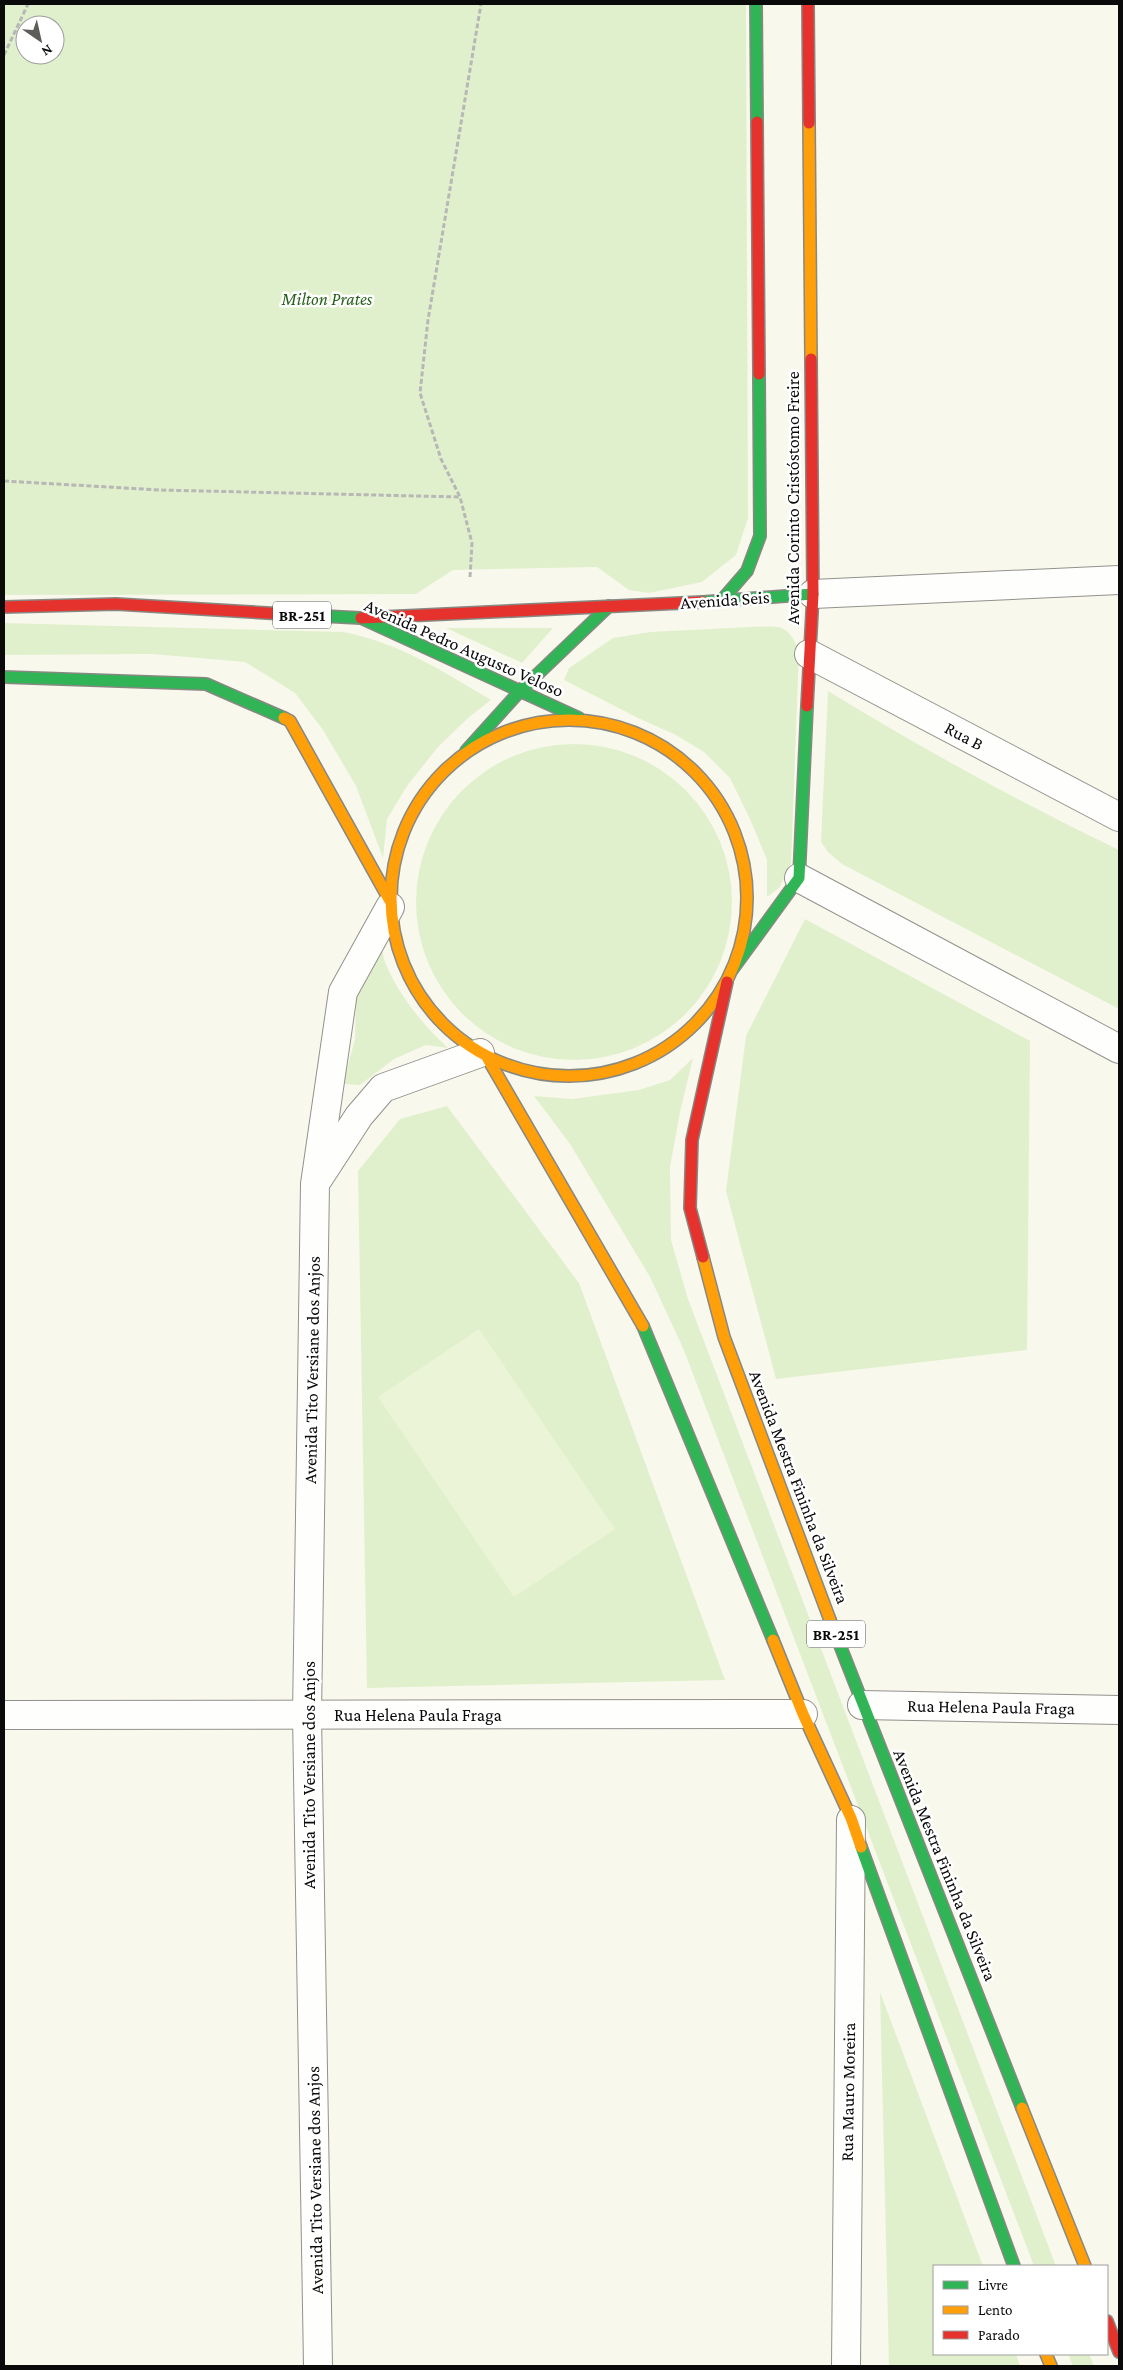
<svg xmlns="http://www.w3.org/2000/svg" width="1123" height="2370" font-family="'Crimson Pro',serif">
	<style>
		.green { fill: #e1f0cc; fill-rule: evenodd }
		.pitch { fill: #ebf4d6 }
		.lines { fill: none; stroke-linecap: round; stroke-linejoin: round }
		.street-casing { stroke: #92918c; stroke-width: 30 }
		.fast-casing { stroke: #888883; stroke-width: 14 }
		.slow-casing { stroke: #888883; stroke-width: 14 }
		.jam-casing { stroke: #888883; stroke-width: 14 }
		.path { stroke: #b7b7b5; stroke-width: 3; stroke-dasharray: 5 2.5; stroke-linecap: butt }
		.street { stroke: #fefefc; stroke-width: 28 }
		.fast { stroke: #30b455; stroke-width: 11 }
		.slow { stroke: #ff9f0a; stroke-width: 11 }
		.jam { stroke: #e5322d; stroke-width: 11 }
		.labels { text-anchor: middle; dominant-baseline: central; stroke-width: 5; stroke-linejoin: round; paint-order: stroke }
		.shield { fill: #fff; stroke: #545454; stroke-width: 1 }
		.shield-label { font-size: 16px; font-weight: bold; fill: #0a0a0a }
		.park-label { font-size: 18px; font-style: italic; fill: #28621a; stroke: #fff }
		.street-label { font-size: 18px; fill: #0a0a0a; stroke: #fff }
	</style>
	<rect width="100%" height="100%" fill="#f9f8ed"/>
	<!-- green -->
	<g class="green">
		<path d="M4,4H746L748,518L736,555L702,582L649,593L629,590L597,567L453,570L416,594L4,595ZM25,25H55V55H25Z"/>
		<path d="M4,623L343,632C398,642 444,672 491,700L468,718L438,747L407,786L387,819L383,858L356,786L323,730L295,693L245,662L152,654L4,655Z"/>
		<path d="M749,627C778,627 787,621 799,651L791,865L779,888L767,897V860L750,819L730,778L704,752L676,735L638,718L564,680L569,668L613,638L650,632Z"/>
		<polygon points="446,628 553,628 522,663"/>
		<path d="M828,691C923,749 1019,802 1119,850V1009L842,864L828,852L821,842Z"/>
		<circle cx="574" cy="902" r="158"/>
		<polygon points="805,919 1030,1041 1027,1350 776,1379 726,1191 746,1036"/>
		<path d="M379,937C382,947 383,958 387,967C401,998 424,1026 448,1048L426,1045L394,1059L360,1085L343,1084L355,1039L356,999Z"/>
		<polygon points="693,1058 680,1112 670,1167 671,1240 688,1299 1056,2266 1034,2266 683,1348 650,1277 570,1144 534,1096 572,1099 639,1090 670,1080"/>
		<polygon points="447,1106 579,1283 725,1680 367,1688 358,1171 400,1119"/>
		<polygon points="880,1992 983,2266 934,2266 934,2354 1016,2354 1020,2366 889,2366"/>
		<polygon points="1068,2354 1089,2354 1094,2366 1073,2366"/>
	</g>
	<!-- pitch -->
	<polygon class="pitch" points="479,1329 615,1529 514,1597 378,1397"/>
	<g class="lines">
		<!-- street casing -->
		<g class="street-casing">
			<g id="street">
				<polyline points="813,594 1119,580"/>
				<polyline points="809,654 1119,817"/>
				<polyline points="799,878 1119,1049"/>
				<polyline points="318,1179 359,1116 383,1088 480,1053"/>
				<polyline points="862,1705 1119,1710"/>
				<polyline points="4,1715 803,1714"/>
				<polyline points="318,2366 307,1715 315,1184 343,992 390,907"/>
				<polyline points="846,2366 851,1820"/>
			</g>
		</g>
		<!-- fast casing -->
		<g class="fast-casing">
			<g id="fast">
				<polyline points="756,4 757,122"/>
				<polyline points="721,601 747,571 760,536 759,374"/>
				<polyline points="703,602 813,594"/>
				<polyline points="284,614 361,618 579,718"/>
				<polyline points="4,677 206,684 284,718"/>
				<polyline points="466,751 520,691 609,606"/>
				<polyline points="732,970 799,878 807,706"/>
				<polyline points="643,1326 773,1640"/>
				<polyline points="830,1620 1022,2108"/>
				<polyline points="861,1847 1014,2266"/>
			</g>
		</g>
		<!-- slow casing -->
		<g class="slow-casing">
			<g id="slow">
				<polyline points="809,123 811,359"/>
				<polyline points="284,718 290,721 389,899"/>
				<circle cx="569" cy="898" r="178"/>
				<polyline points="488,1059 643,1326"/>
				<polyline points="703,1257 724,1337 830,1620"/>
				<polyline points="773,1640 803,1714 851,1818 861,1847"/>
				<polyline points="1022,2108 1085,2266"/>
				<polyline points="1046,2354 1051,2366"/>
			</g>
		</g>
		<!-- jam casing -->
		<g class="jam-casing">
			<g id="jam">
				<polyline points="808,4 809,123"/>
				<polyline points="757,122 759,374"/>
				<polyline points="4,607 116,604 284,614"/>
				<polyline points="361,618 703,602"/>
				<polyline points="807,706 813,594 811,359"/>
				<polyline points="703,1257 690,1208 692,1140 727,982"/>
				<polyline points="1107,2321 1119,2352"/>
			</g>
		</g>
		<!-- path -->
		<g class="path">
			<polyline points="4,55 28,4"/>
			<polyline points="4,481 160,490 460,497"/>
			<polyline points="470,577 472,543 460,497 441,459 420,393 428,320 481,4"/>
		</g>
		<!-- street -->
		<use href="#street" class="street"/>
		<!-- fast -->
		<use href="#fast" class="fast"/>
		<!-- slow -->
		<use href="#slow" class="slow"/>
		<!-- jam -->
		<use href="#jam" class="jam"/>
	</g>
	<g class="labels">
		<!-- shield labels -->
		<g class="shield">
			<rect x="273" y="601.5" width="58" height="27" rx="4"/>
			<rect x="807" y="1620.5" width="58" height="27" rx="4"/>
		</g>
		<g class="shield-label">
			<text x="302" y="615">BR-251</text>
			<text x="836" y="1634">BR-251</text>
		</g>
		<!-- park labels -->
		<g class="park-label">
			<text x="327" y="299">Milton Prates</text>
		</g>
		<!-- street labels -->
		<g class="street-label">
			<text transform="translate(793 498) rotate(-90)">Avenida Corinto Cristóstomo Freire</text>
			<text transform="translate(725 600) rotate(-4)">Avenida Seis</text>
			<text transform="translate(464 648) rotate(24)">Avenida Pedro Augusto Veloso</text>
			<text transform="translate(964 736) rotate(28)">Rua B</text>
			<text transform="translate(312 1370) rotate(-89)">Avenida Tito Versiane dos Anjos</text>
			<text transform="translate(799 1487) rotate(69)">Avenida Mestra Fininha da Silveira</text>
			<text transform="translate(991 1707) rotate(1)">Rua Helena Paula Fraga</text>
			<text x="418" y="1715">Rua Helena Paula Fraga</text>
			<text transform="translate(309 1775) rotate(-90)">Avenida Tito Versiane dos Anjos</text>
			<text transform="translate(945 1865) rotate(68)">Avenida Mestra Fininha da Silveira</text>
			<text transform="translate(848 2092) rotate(-89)">Rua Mauro Moreira</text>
			<text transform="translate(315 2180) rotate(-91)">Avenida Tito Versiane dos Anjos</text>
		</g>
	</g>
	<!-- border -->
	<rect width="1123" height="2370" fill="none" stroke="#0a0a0a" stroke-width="10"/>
	<!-- legend -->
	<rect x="933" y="2265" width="175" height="90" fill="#ffffff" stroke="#9d9d9d"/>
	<rect x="943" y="2281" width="25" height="8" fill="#30b455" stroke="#9d9d9d"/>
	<text x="978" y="2290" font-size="15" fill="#0a0a0a">Livre</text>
	<rect x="943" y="2306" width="25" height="8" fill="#ff9f0a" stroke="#9d9d9d"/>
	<text x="978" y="2315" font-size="15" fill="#0a0a0a">Lento</text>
	<rect x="943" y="2331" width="25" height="8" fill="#e5322d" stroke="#9d9d9d"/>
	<text x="978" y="2340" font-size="15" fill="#0a0a0a">Parado</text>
	<!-- north arrow -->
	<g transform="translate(40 40) rotate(146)"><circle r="24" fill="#ffffff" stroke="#9d9d9d"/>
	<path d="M0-4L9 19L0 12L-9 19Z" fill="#5e5d59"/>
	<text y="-8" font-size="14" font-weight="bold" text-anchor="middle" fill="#0a0a0a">N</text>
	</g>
</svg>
